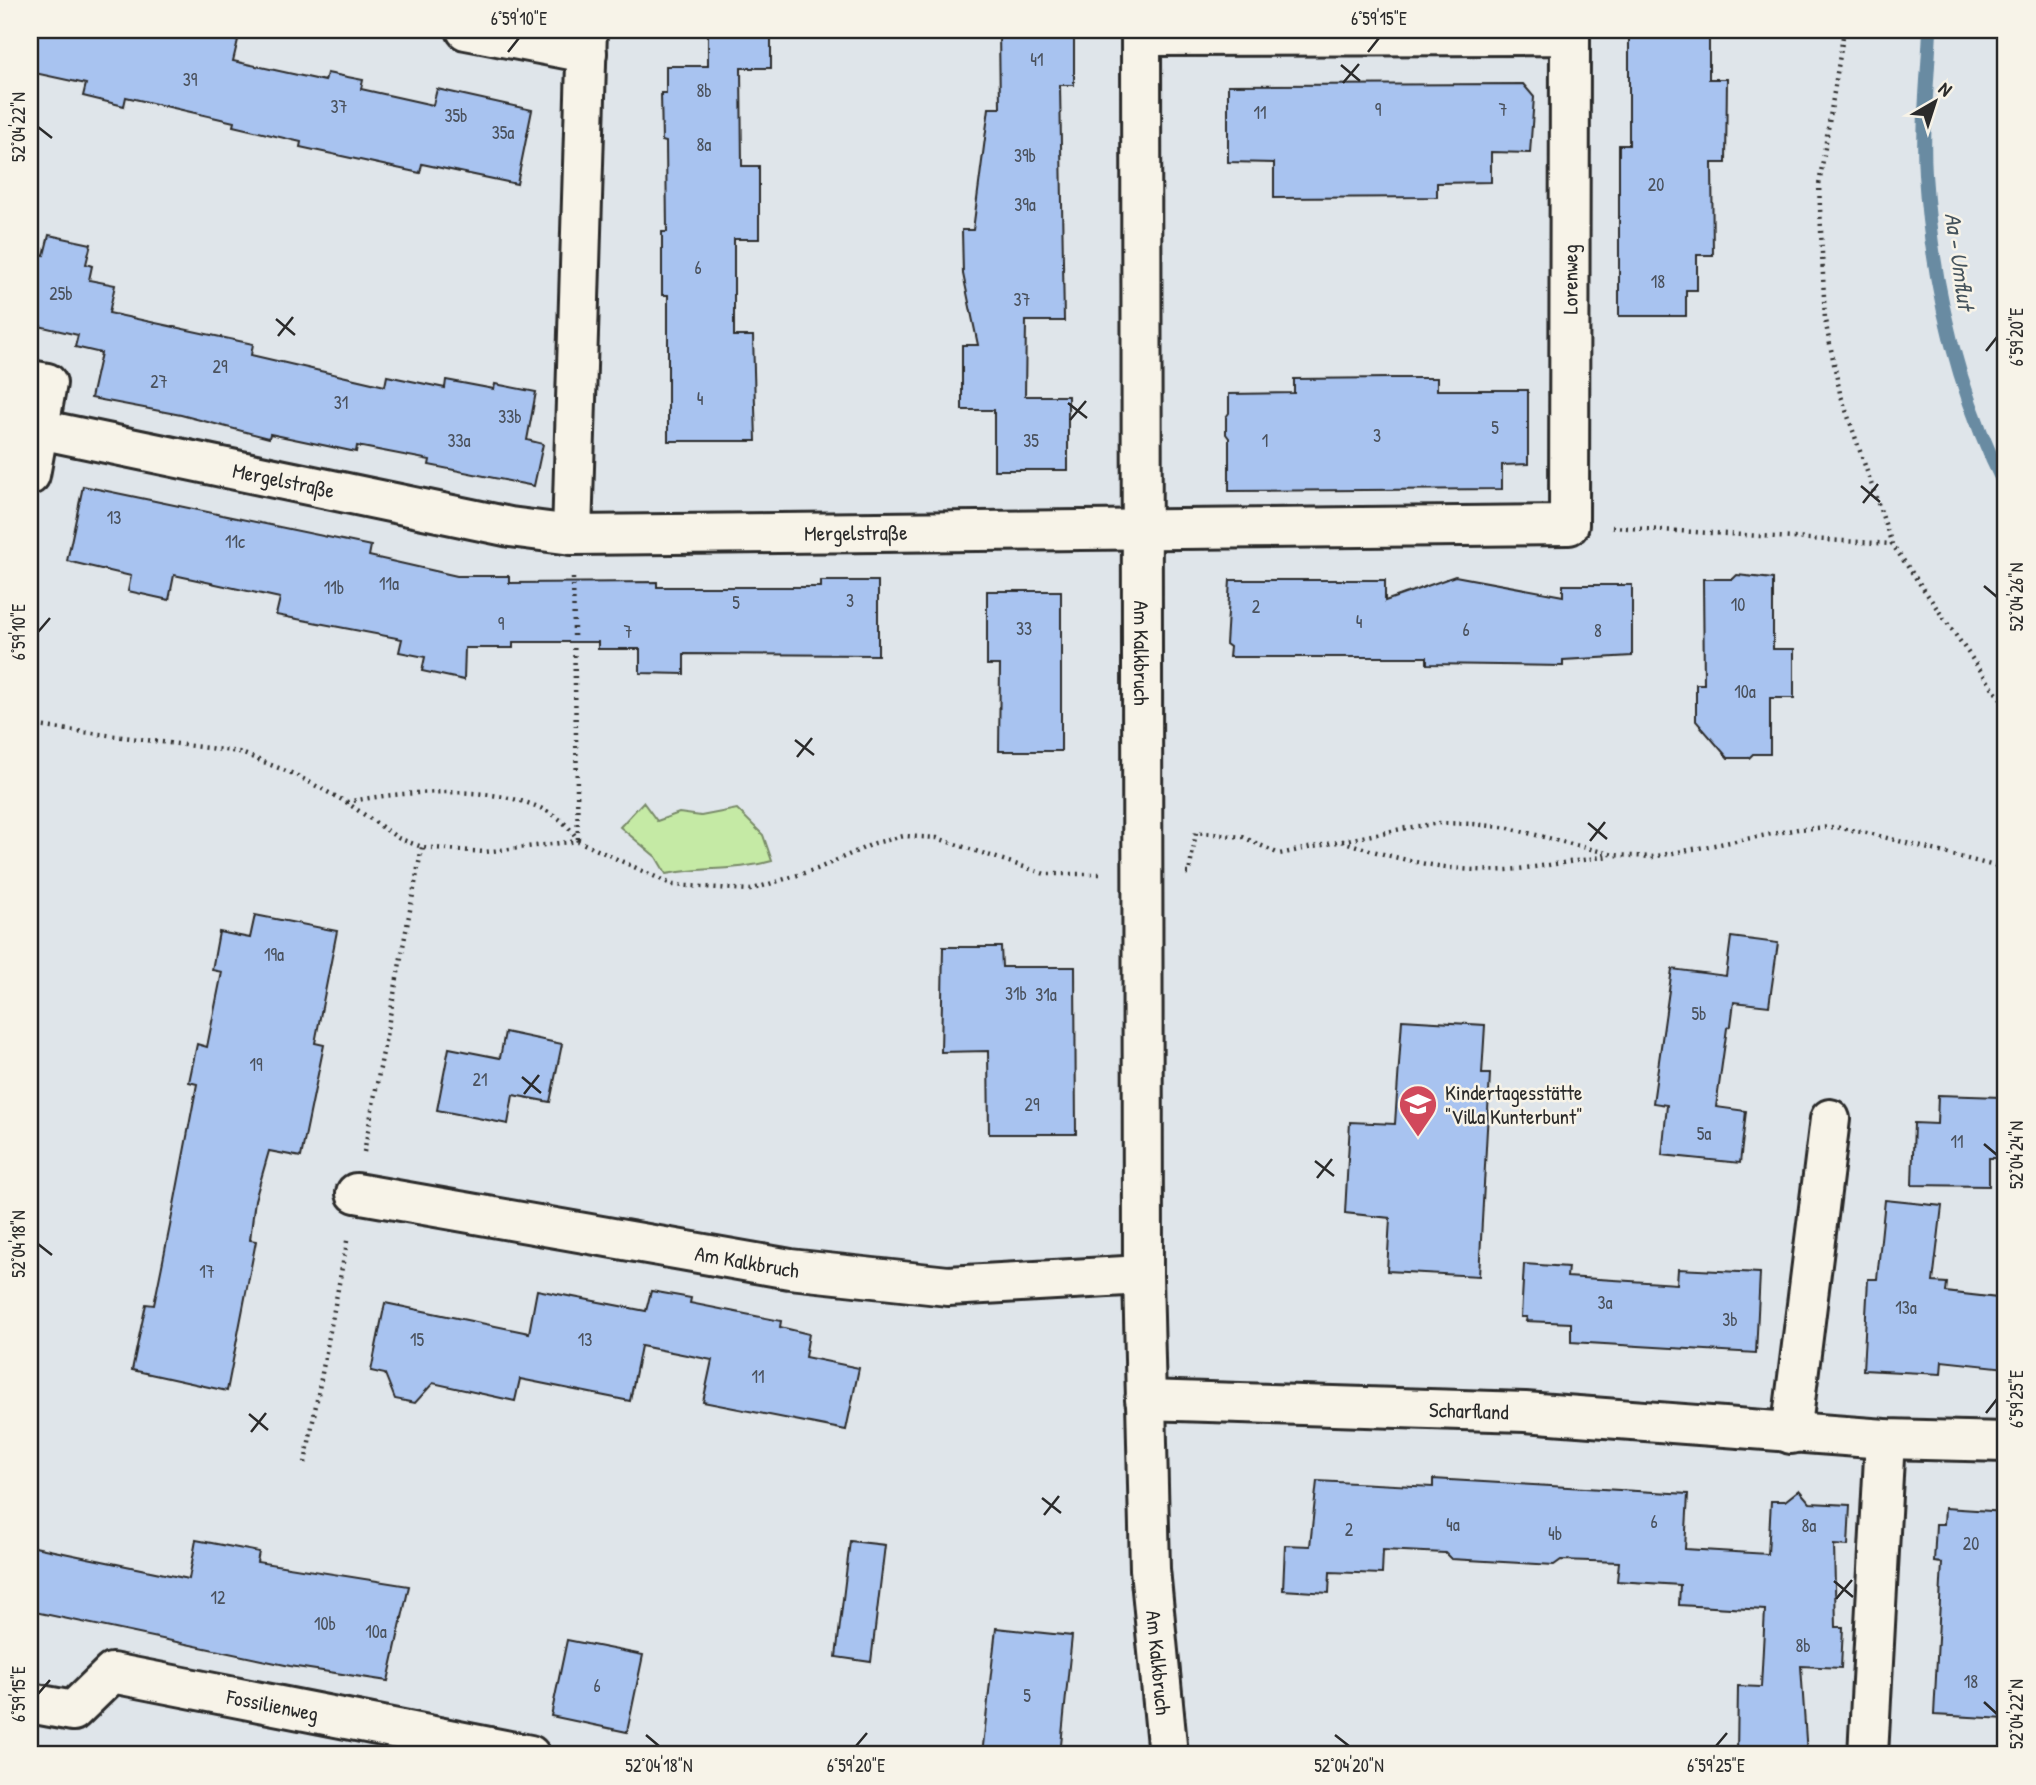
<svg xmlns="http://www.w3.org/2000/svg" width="2036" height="1785" font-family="'Patrick Hand',sans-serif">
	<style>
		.green { fill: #c5eaa5; stroke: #788a68; stroke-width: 2 }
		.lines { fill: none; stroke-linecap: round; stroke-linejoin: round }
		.stream { stroke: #698ba2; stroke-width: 14 }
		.building { fill: #a8c3f0; stroke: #2b2b2b; stroke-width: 2 }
		.minor-casing { stroke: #2b2b2b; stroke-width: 44 }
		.path { stroke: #2b2b2b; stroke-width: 4.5; stroke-dasharray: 2 5; stroke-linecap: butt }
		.minor { stroke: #f7f3e8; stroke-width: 38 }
		.ticks { fill: none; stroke: #2b2b2b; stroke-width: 2.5 }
		.labels { text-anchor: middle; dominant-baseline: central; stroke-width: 5; stroke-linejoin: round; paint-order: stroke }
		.number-label { font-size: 18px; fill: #4a515c }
		.street-label { font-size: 21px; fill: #2b2b2b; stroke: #f7f3e8 }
		.poi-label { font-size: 21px; fill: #2b2b2b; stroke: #f7f3e8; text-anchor: start }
		.water-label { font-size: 23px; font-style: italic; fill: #45535c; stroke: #f7f3e8 }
		.neatline { fill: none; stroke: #2b2b2b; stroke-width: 2.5 }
		.ticks-label { font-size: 18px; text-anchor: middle; fill: #2b2b2b }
	</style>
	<rect width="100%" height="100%" fill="#dfe5ea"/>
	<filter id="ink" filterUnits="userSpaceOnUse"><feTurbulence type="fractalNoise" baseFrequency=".0143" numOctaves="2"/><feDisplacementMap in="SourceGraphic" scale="14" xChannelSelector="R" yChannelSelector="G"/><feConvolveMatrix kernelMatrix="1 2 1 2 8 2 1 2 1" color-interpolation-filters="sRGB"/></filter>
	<g filter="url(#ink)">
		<!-- green -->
		<path class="green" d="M643,802L657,821L679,813L701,816L737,809L763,835L772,861C736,871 703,867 666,874L656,857L620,827Z"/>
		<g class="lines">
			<!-- stream -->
			<path class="stream" d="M1930,30C1928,77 1922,127 1925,174C1932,283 1957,391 2006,488"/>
		</g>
		<!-- building -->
		<g class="building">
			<polygon points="30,30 189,30 238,40 233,61 325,81 327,73 363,80 361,89 433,105 437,89 532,110 517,184 422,164 420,173 300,147 301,142 233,126 234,122 126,97 124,106 83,96 86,84 30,72"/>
			<polygon points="708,30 771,30 771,68 741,68 742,166 759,166 759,239 734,239 734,336 753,336 756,441 668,441 668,295 662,295 662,232 667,232 666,142 662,141 661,93 666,93 666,66 708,66"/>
			<polygon points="999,30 1074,30 1074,85 1060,85 1064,321 1026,321 1025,396 1068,396 1068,470 994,470 994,410 962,410 962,345 978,345 963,274 962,230 973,230 989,108 1000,108"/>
			<polygon points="1629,30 1709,30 1709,79 1727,79 1726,163 1712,163 1713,255 1697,255 1697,290 1686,290 1686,316 1619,316 1619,145 1629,145"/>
			<polygon points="1523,84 1534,97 1530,153 1491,152 1491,182 1437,183 1437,197 1274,198 1274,163 1228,162 1228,85"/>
			<polygon points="49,235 91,244 86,264 92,266 89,280 115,285 109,313 253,344 251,355 385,386 387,376 445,388 446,380 494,389 495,384 536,392 527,440 543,444 534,486 429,465 430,460 357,446 356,452 270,434 269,438 181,415 91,398 101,353 75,347 78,335 30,324 30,252 44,255"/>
			<polygon points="1391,378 1437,378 1437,390 1528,390 1528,464 1502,465 1502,489 1229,491 1229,438 1226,434 1226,417 1229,413 1229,394 1294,393 1294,379"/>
			<polygon points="83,486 371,546 369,556 457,576 509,576 509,583 657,582 657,587 821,587 821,581 878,581 878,655 684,654 684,674 640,673 640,649 598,649 598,642 513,642 513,648 465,648 464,680 422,671 425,657 399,652 402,639 276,615 280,598 174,575 169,600 128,591 131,576 67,561"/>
			<polygon points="1737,575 1773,579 1773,649 1794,649 1794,698 1770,698 1770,754 1753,754 1749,758 1728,758 1696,721 1696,684 1704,684 1703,579 1733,579"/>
			<polygon points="1455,576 1563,596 1563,585 1632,585 1632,656 1563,660 1563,666 1427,664 1427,657 1229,657 1230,647 1226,644 1230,580 1385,580 1385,601"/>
			<polygon points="987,591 1061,591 1061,751 999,751 1000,665 987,665"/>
			<polygon points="255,915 337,931 315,1043 324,1045 301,1157 269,1151 255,1200 250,1240 256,1241 227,1391 132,1370 146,1304 154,1305 170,1226 197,1084 189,1082 197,1044 207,1047 222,972 212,970 219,932 250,938"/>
			<polygon points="1731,937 1778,943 1769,1006 1734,1002 1731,1025 1727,1028 1716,1107 1746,1111 1740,1163 1662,1155 1667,1105 1653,1103 1672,969 1726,976"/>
			<polygon points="943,947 1001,947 1002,967 1075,967 1076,1134 989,1134 988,1051 941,1052"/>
			<polygon points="1402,1020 1485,1025 1482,1074 1490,1074 1479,1276 1387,1271 1390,1218 1345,1213 1350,1122 1395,1124"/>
			<polygon points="505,1032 562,1044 550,1102 513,1095 508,1124 437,1110 449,1048 500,1058"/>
			<polygon points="1938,1095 2001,1097 2001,1158 1989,1158 1989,1186 1912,1185 1914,1123 1937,1124"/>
			<polygon points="1885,1200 1942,1206 1933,1282 1947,1283 1946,1292 2006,1299 2006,1368 1942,1361 1941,1374 1863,1370 1868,1279 1877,1279"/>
			<polygon points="1524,1264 1568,1267 1567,1277 1677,1284 1678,1269 1760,1273 1756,1353 1571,1342 1571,1323 1526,1321 1527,1317 1521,1317"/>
			<polygon points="537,1290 646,1311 651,1291 691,1298 690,1303 781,1321 780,1327 809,1334 805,1357 859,1368 846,1430 703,1402 712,1360 641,1346 630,1401 520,1379 515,1401 433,1383 415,1403 395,1399 385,1374 371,1371 385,1303 529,1333"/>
			<polygon points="1433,1479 1688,1494 1685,1549 1768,1554 1771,1501 1785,1501 1799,1490 1810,1503 1850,1505 1848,1546 1834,1545 1836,1627 1843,1627 1841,1668 1801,1666 1807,1755 1737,1755 1738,1686 1761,1687 1765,1610 1679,1605 1680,1585 1617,1581 1619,1562 1561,1560 1554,1565 1451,1559 1445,1553 1383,1550 1382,1574 1330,1572 1329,1593 1283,1590 1285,1545 1310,1546 1317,1481 1433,1487"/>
			<polygon points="1945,1508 2006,1512 2006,1719 1934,1715 1942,1563 1934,1562 1936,1524 1944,1524"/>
			<polygon points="196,1540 259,1552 257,1562 409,1586 388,1681 290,1666 30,1611 30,1546 189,1579"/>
			<polygon points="850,1541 885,1545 871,1662 836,1657"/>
			<polygon points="996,1628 1072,1636 1060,1755 982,1755"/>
			<polygon points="567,1640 643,1655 627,1732 551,1716"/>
		</g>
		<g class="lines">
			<!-- minor casing -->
			<g class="minor-casing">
				<g id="minor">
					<polyline points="466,30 587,53"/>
					<path id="s1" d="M587,30L572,535L1569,525L1570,35L1141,36"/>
					<path id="s2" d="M1141,30L1143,1275L1150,1569L1168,1755"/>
					<polyline points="30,380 47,383 30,475"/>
					<path id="s3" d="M39,429L510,527L572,535"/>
					<path id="s4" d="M356,1193L790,1269L948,1286L1143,1275"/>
					<path id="s5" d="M1145,1400L1525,1412L1885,1439L2006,1442"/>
					<polyline points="1791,1434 1830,1119"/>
					<path id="s6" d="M30,1703L73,1711L112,1673L530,1755"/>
					<polyline points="1868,1755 1885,1439"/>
				</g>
			</g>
			<!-- path -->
			<g class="path">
				<polyline points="1844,30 1819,185 1825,320 1840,393 1892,544 2006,707"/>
				<polyline points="1612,527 1892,544"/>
				<polyline points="573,578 578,841"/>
				<polyline points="30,725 239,752 296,775 346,802 398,838 422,847 484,852 578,841 673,885 750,890 817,869 875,843 904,836 937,838 1045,874 1100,874"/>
				<path d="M347,802C406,790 545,777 578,841"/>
				<path d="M1342,841C1394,859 1451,873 1507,870C1540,867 1575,861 1609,856"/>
				<polyline points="1186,873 1189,873 1196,832 1243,837 1279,854 1406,828 1440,823 1474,824 1509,828 1614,855 1652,857 1798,829 1835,827 1872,834 2006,869"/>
				<polyline points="364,1152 422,847"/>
				<polyline points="305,1463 348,1236"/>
			</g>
			<!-- minor -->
			<use href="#minor" class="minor"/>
		</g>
	</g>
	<!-- ticks -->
	<path class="ticks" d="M508,52L519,38M1368,52L1379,38M1341,65L1360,81M1343,83L1359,64M38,127L52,138M276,319L295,335M278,336L293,317M1986,351L1997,337M1068,403L1087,418M1070,420L1086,401M1861,486L1880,502M1863,503L1878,484M1984,586L1997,597M38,632L50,618M795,740L814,755M797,757L812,738M1588,823L1607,839M1590,841L1605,822M522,1077L541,1093M524,1094L539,1075M1984,1144L1997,1155M1315,1161L1334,1176M1317,1178L1332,1159M38,1244L52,1255M1986,1413L1997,1399M249,1414L268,1430M251,1432L266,1413M1042,1498L1061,1513M1044,1515L1059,1496M1834,1581L1853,1597M1836,1599L1852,1580M38,1694L50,1680M1984,1702L1997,1714M646,1735L659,1746M1335,1735L1349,1746M856,1746L867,1733M1716,1746L1727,1733"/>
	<!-- icons -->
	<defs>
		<g id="school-pin" transform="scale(2.0125)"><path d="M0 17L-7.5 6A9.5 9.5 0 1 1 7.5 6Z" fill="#d1495b" stroke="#f7f3e8"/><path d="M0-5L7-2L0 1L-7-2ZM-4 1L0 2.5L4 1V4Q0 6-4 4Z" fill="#fff"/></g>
	</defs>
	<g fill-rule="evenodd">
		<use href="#school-pin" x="1418" y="1104"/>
	</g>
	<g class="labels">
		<!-- number labels -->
		<g class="number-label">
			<text x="1037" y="59">41</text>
			<text x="190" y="79">39</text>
			<text x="704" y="90">8b</text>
			<text x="339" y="106">37</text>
			<text x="1378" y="109">9</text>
			<text x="1503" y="109">7</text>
			<text x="1260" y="112">11</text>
			<text x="456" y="115">35b</text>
			<text x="503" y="132">35a</text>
			<text x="704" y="144">8a</text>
			<text x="1025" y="155">39b</text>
			<text x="1656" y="184">20</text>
			<text x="1025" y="204">39a</text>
			<text x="698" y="267">6</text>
			<text x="1658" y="281">18</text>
			<text x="61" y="293">25b</text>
			<text x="1022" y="299">37</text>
			<text x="220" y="366">29</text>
			<text x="159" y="381">27</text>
			<text x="700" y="398">4</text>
			<text x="341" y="402">31</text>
			<text x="510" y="416">33b</text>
			<text x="1495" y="427">5</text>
			<text x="1377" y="435">3</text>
			<text x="459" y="440">33a</text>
			<text x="1031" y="440">35</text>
			<text x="1265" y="440">1</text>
			<text x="114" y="517">13</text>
			<text x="235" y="541">11c</text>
			<text x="389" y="583">11a</text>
			<text x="334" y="587">11b</text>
			<text x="850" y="600">3</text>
			<text x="736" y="602">5</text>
			<text x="1738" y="604">10</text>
			<text x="1256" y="606">2</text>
			<text x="1359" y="621">4</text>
			<text x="501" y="623">9</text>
			<text x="1024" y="628">33</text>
			<text x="1466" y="629">6</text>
			<text x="1598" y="630">8</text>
			<text x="628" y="631">7</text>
			<text x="1745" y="691">10a</text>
			<text x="274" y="954">19a</text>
			<text x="1016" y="993">31b</text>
			<text x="1046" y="994">31a</text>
			<text x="1699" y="1013">5b</text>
			<text x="256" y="1064">19</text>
			<text x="480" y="1079">21</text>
			<text x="1032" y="1104">29</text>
			<text x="1704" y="1133">5a</text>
			<text x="1957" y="1141">11</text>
			<text x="207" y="1271">17</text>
			<text x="1605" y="1302">3a</text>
			<text x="1906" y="1307">13a</text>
			<text x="1730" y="1319">3b</text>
			<text x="417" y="1339">15</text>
			<text x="585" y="1339">13</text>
			<text x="758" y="1376">11</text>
			<text x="1654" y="1521">6</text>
			<text x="1453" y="1524">4a</text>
			<text x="1809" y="1525">8a</text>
			<text x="1349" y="1529">2</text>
			<text x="1555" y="1533">4b</text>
			<text x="1971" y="1543">20</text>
			<text x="218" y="1597">12</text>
			<text x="325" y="1623">10b</text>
			<text x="376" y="1631">10a</text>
			<text x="1803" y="1645">8b</text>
			<text x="1971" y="1681">18</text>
			<text x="597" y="1685">6</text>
			<text x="1027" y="1695">5</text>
		</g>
		<!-- street labels -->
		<g class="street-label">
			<text stroke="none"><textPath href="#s1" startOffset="1748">Lorenweg</textPath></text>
			<text stroke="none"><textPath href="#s3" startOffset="250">Mergelstraße</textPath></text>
			<text stroke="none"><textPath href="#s1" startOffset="789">Mergelstraße</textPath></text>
			<text stroke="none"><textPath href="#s2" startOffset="623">Am Kalkbruch</textPath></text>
			<text stroke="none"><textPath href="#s4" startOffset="397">Am Kalkbruch</textPath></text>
			<text stroke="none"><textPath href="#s5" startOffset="324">Scharfland</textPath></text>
			<text stroke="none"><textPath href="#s2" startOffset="1633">Am Kalkbruch</textPath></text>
			<text stroke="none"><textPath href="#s6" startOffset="262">Fossilienweg</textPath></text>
		</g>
		<!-- poi labels -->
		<g class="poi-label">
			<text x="1445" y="1092">Kindertagesstätte<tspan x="1445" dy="24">"Villa Kunterbunt"</tspan></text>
		</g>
		<!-- water labels -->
		<g class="water-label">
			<text transform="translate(1960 261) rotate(82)">Aa - Umflut</text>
		</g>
	</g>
	<!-- margin -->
	<rect width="2036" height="1785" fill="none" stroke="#f7f3e8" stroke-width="77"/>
	<!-- north arrow -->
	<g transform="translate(1935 102) rotate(39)" stroke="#f7f3e8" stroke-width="5" paint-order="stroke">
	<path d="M0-5L12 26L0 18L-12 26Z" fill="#2b2b2b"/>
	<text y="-10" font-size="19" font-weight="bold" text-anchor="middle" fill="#2b2b2b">N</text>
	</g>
	<rect x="38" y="38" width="1959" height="1708" class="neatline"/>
	<g class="ticks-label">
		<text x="519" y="25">6°59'10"E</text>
		<text x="1379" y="25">6°59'15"E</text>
		<text transform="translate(19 127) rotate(-90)" y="6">52°04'22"N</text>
		<text transform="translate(2017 337) rotate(-90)" y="6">6°59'20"E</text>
		<text transform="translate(2017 597) rotate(-90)" y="6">52°04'26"N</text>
		<text transform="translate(19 632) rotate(-90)" y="6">6°59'10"E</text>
		<text transform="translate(2017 1155) rotate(-90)" y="6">52°04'24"N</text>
		<text transform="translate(19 1244) rotate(-90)" y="6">52°04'18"N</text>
		<text transform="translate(2017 1399) rotate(-90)" y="6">6°59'25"E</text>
		<text transform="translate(19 1694) rotate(-90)" y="6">6°59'15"E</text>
		<text transform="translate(2017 1714) rotate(-90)" y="6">52°04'22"N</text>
		<text x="659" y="1772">52°04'18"N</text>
		<text x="856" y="1772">6°59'20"E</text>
		<text x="1349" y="1772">52°04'20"N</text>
		<text x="1716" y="1772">6°59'25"E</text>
	</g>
</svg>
